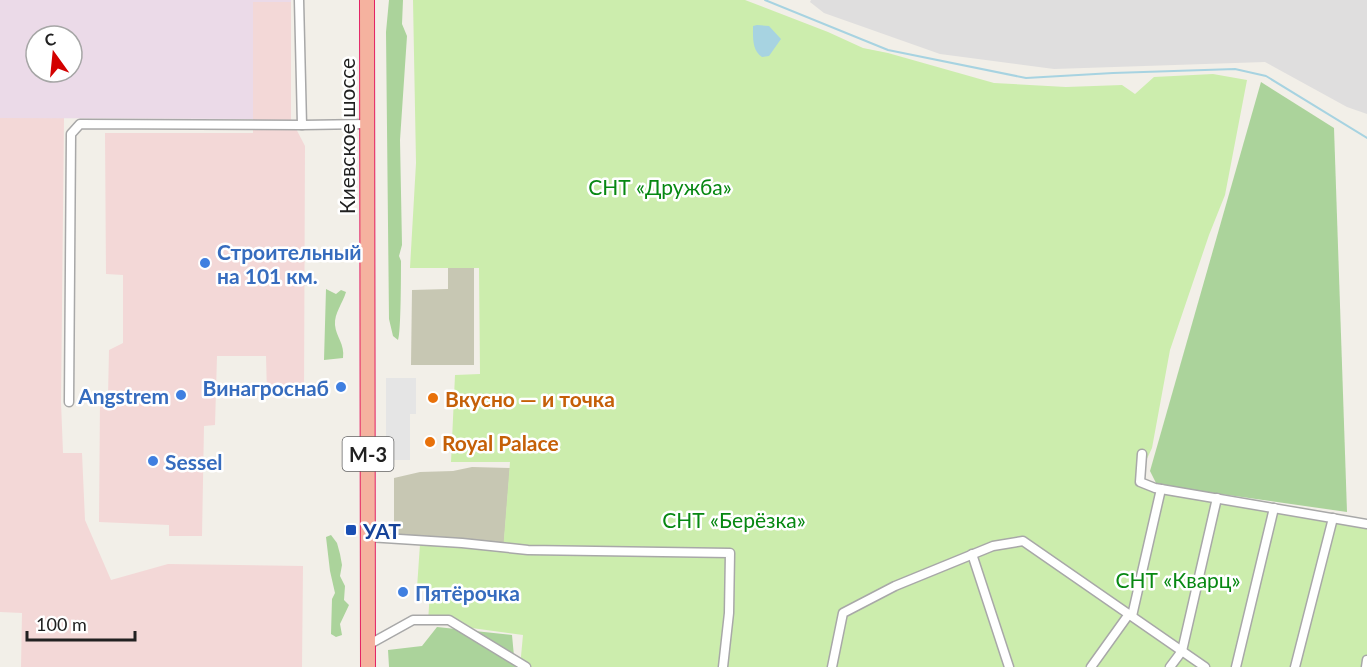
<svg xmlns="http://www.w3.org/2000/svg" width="1367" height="667" font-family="Lato,sans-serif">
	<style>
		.residential { fill: #dfdede }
		.commercial { fill: #f3d8d7 }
		.industrial { fill: #ebdae8; fill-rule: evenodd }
		.construction { fill: #c7c7b3 }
		.grass { fill: #ccedad }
		.forest { fill: #abd39b }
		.parking { fill: #e5e5e5 }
		.water { fill: #a7d3e1 }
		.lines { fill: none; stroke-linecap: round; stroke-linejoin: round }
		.stream { stroke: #a7d3e1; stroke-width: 2 }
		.minor-casing { stroke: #a8a8a8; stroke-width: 11 }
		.trunk-casing { stroke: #e32163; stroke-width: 16 }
		.minor { stroke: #fff; stroke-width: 8 }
		.trunk { stroke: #f5b29f; stroke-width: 14 }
		.shop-dot { fill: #3f7fe0; stroke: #fff; stroke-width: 2 }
		.food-dot { fill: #e8710a; stroke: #fff; stroke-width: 2 }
		.transit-dot { fill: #1a4fb4; stroke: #fff; stroke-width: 2 }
		.labels { text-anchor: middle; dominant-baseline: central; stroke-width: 5; stroke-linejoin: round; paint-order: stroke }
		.shield { fill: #fff; stroke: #646464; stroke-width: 1.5 }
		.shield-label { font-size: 20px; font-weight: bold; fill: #212121 }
		.street-label { font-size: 21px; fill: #212121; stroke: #fff }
		.park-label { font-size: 21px; fill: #078812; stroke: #fff }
		.shop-label { font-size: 21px; font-weight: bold; fill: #366cbe; stroke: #fff; text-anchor: start }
		.food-label { font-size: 21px; font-weight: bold; fill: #c56008; stroke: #fff; text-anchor: start }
		.transit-label { font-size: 21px; font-weight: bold; fill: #164399; stroke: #fff; text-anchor: start }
	</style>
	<rect width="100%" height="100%" fill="#f2efe8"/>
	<!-- residential -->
	<polygon class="residential" points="811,0 1367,0 1367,114 1347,107 1265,62 1054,69 940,54 824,13 810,2"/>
	<!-- commercial -->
	<g class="commercial">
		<polygon points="253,2 291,2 291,119 305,146 304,395 267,394 266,356 217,356 215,425 204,426 202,536 169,536 169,525 99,522 100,399 108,396 109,350 123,343 123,275 106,274 105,133 253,133"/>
		<polygon points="0,118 64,118 61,402 63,453 82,453 85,520 111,580 168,564 303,566 302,667 21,667 22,613 0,612"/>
	</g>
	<!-- industrial -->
	<path class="industrial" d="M0,0H291V2H253V119L0,118ZM36,36H72V72H36Z"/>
	<!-- construction -->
	<g class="construction">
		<polygon points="448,268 474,268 474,365 411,365 412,290 448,289"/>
		<polygon points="472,467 510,468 504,543 399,536 394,529 394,478 420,472 453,471"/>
	</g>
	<!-- grass -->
	<polygon class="grass" points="413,0 745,0 828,32 863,48 888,53 994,83 1066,87 1122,85 1135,94 1154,77 1213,74 1247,80 1225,195 1209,235 1170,350 1152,448 1138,478 1155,486 1367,520 1367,667 520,667 523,635 428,622 430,591 417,588 420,544 503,551 510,462 451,462 455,375 480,374 479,268 410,268 416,163"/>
	<!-- forest -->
	<g class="forest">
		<path d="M389,0H403L402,24L407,36L400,140L402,245L399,256L401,261C401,274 401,333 398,340L393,336L389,319L386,32Z"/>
		<polygon points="1261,82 1334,128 1347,512 1157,485 1150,471"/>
		<path d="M326,289L336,294L341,290L346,292C343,303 334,313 335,325C336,337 345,344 343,358L324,360Z"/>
		<polygon points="331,535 337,543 340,554 342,565 340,576 345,586 344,600 349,605 340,624 342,635 336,637 331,634 332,599 335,593 330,571 326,537"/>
		<polygon points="437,627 512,635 515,667 389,667 388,650 422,646"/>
	</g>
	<!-- parking -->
	<polygon class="parking" points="386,378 416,378 416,414 410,414 410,460 386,460"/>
	<!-- water -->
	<path class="water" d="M757,25L769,26L781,39L769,56L762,57C752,50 753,38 753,26Z"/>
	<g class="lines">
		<!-- stream -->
		<polyline class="stream" points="765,0 888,50 1026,78 1113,73 1235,69 1266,76 1367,138"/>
		<!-- minor casing -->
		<g class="minor-casing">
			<g id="minor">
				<polyline points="299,0 302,125 367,124"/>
				<polyline points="69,402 71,134 80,124 302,125"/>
				<polyline points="1142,454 1140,482 1155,488 1367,524"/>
				<polyline points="368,537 462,543 528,550 730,553 729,613 723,667"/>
				<polyline points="972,554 1009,667"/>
				<polyline points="1132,616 1161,489"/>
				<polyline points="368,645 413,620 449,620 526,667"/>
				<polyline points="832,667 843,613 895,586 993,546 1023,541 1205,667"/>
				<polyline points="1091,667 1129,614"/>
				<polyline points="1170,667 1182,651 1217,498"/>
				<polyline points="1236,667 1274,508"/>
				<polyline points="1295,667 1333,518"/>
				<polyline points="1366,667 1367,660"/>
			</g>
		</g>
		<!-- trunk casing -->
		<g class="trunk-casing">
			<polyline id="trunk" points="367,0 368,667"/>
		</g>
		<!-- minor -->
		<use href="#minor" class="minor"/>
		<!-- trunk -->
		<use href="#trunk" class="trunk"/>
	</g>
	<!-- markers -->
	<g class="shop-dot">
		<circle cx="205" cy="263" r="6"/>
		<circle cx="341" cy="387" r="6"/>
		<circle cx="181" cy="395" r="6"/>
		<circle cx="153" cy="461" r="6"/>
		<circle cx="403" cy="592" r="6"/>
	</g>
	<g class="food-dot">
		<circle cx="433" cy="398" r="6"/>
		<circle cx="430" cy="442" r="6"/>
	</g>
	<rect class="transit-dot" x="345" y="524" width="12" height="12" rx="3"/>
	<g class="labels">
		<!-- shield labels -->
		<rect class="shield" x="342.5" y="437" width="51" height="34" rx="4.5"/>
		<g class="shield-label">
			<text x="368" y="454">М-3</text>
		</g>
		<!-- street labels -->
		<g class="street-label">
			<text transform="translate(346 136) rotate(-90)">Киевское шоссе</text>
		</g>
		<!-- park labels -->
		<g class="park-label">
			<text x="660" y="186">СНТ «Дружба»</text>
			<text x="734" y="519">СНТ «Берёзка»</text>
			<text x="1178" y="579">СНТ «Кварц»</text>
		</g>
		<!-- shop labels -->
		<g class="shop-label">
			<text x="217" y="251">Строительный<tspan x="217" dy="24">на 101 км.</tspan></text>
			<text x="329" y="387" text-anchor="end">Винагроснаб</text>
			<text x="169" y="395" text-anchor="end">Angstrem</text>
			<text x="165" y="461">Sessel</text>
			<text x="415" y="592">Пятёрочка</text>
		</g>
		<!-- food labels -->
		<g class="food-label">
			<text x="445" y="398">Вкусно — и точка</text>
			<text x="442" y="442">Royal Palace</text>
		</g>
		<!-- transit labels -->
		<g class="transit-label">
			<text x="363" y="530">УАТ</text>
		</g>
	</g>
	<!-- north arrow -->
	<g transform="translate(54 54) rotate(345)"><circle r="28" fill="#ffffff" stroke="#a6a6a6" stroke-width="1.5"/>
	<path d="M0-4.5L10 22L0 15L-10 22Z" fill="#d30100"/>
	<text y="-9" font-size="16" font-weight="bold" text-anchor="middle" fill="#212121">С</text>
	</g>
	<!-- scale -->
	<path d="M27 631v9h108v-9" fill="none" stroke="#212121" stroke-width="3"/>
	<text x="36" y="631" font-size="18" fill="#212121" stroke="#ffffff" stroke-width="4.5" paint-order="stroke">100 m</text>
</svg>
